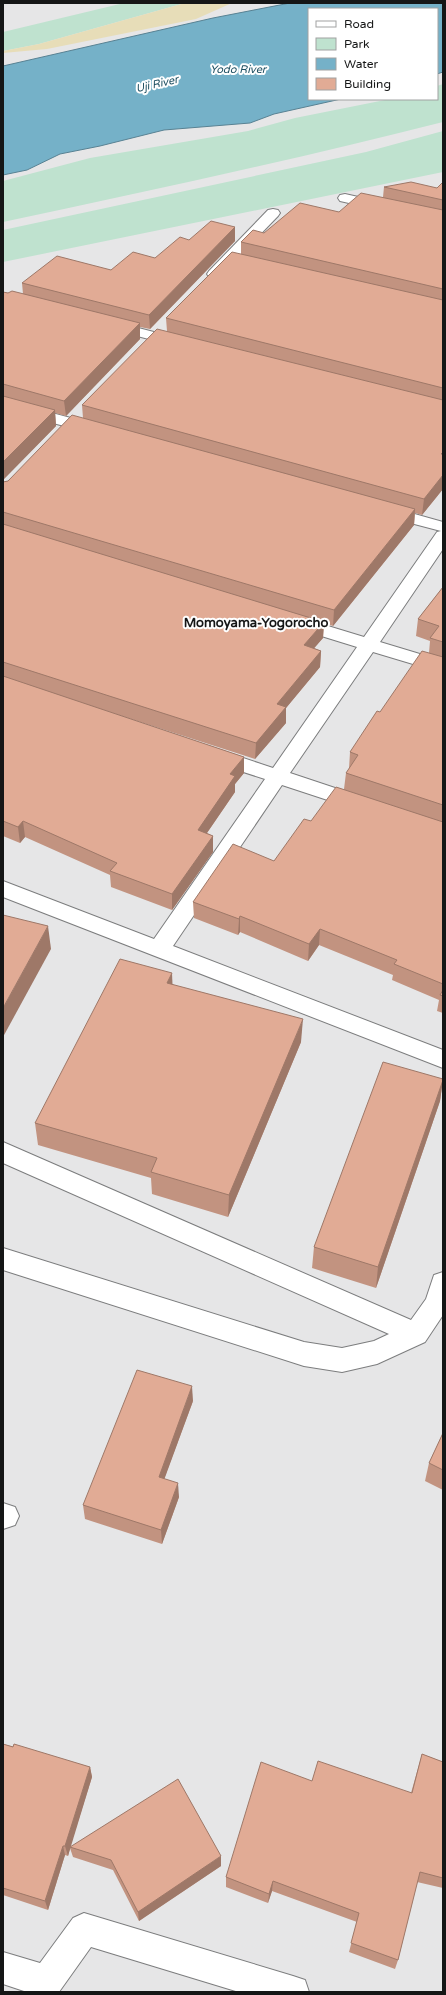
<svg xmlns="http://www.w3.org/2000/svg" width="446" height="1995" font-family="'Varela Round',sans-serif">
	<style>
		.green { fill: #bfe2cf }
		.sand { fill: #e7ddb8 }
		.water { fill: #75b1c8; stroke: #588293 }
		.lines { fill: none; stroke-linecap: round; stroke-linejoin: round }
		.minor-casing { stroke: #7c7d7e; stroke-width: 2 }
		.minor { fill: #fff; fill-rule: evenodd }
		.wall { fill: #c29380 }
		.shaded-wall { fill: #9e7868 }
		.building { fill: #e1ab95; stroke: #9e7868 }
		.labels { text-anchor: middle; dominant-baseline: central; stroke-width: 4; stroke-linejoin: round; paint-order: stroke }
		.far-water-label { font-size: 11px; font-style: italic; fill: #1c4e60; stroke: #fff }
		.neighbourhood-label { font-size: 13px; font-weight: bold; fill: #151616; stroke: #fff }
	</style>
	<rect width="100%" height="100%" fill="#e6e6e7"/>
	<!-- green -->
	<g class="green">
		<polygon points="124,3 185,3 39,44 3,51 3,32"/>
		<path d="M443,84V122C297,159 150,191 3,222V181L90,158L248,131L295,118L390,99H437V86Z"/>
		<polygon points="443,131 443,172 3,262 3,230 366,152"/>
	</g>
	<!-- sand -->
	<polygon class="sand" points="185,3 232,3 196,19 47,49 3,53 3,51 39,44"/>
	<!-- water -->
	<polygon class="water" points="290,3 443,3 443,72 437,74 437,9 309,9 309,99 341,99 274,114 250,123 164,130 100,146 60,154 27,170 3,175 3,66 213,18"/>
	<g class="lines">
		<!-- minor casing -->
		<g class="minor-casing">
			<g id="minor">
				<polygon points="345,194 443,216 443,224 340,201 338,198 340,195"/>
				<polygon points="273,209 278,210 280,213 278,216 219,277 209,277 207,274 209,271 268,210"/>
				<polygon points="111,321 185,340 187,343 185,346 180,347 106,328 104,325 106,322"/>
				<polygon points="3,400 101,426 103,429 101,432 95,434 3,410"/>
				<polygon points="386,506 443,522 443,549 380,642 443,661 443,673 373,652 290,773 365,798 368,803 365,808 358,810 282,785 173,946 443,1050 443,1068 3,897 3,881 154,939 265,779 209,761 206,756 209,751 216,749 273,768 357,647 289,626 286,622 289,618 295,616 364,637 437,532 441,531 380,515 378,511 380,507"/>
				<polygon points="3,1142 411,1320 426,1299 434,1275 443,1272 443,1315 425,1342 377,1364 342,1372 304,1366 3,1270 3,1248 304,1342 342,1348 374,1341 389,1334 3,1163"/>
				<polygon points="3,1503 15,1507 19,1516 15,1525 3,1529"/>
				<polygon points="84,1913 293,1976 305,1980 309,1992 239,1992 91,1947 59,1992 27,1992 3,1984 3,1952 40,1963 73,1918"/>
			</g>
		</g>
		<!-- minor -->
		<use href="#minor" class="minor"/>
	</g>
	<!-- wall -->
	<g class="wall">
		<polygon points="443,182 443,489 422,515 415,513 414,525 333,626 324,623 323,638 314,648 321,651 320,667 286,708 286,723 255,759 100,709 244,757 244,773 235,784 235,792 207,833 213,836 213,852 172,910 111,887 110,875 25,837 20,843 3,836 3,482 8,481 83,418 82,405 167,331 166,318 241,254 241,242 264,233 339,212 383,197 384,187 437,188"/>
		<polygon points="235,227 235,241 150,329 140,327 140,339 66,416 55,413 56,426 3,480 3,292 8,293 23,294 22,283 111,270 155,258 189,240"/>
		<polygon points="443,587 443,1013 437,1011 439,1000 392,980 393,975 319,945 308,961 240,932 238,935 194,918 193,902 274,861 311,821 344,789 346,773 349,769 350,752 380,712 429,653 430,641 416,636 418,619"/>
		<polygon points="172,973 172,984 301,1042 228,1217 152,1194 151,1178 38,1145 35,1123"/>
		<polygon points="443,1079 440,1101 376,1288 312,1268 314,1247"/>
		<polygon points="193,1401 164,1479 179,1497 162,1544 85,1519 83,1505"/>
		<polygon points="443,1433 443,1490 425,1481 429,1463"/>
		<polygon points="3,1744 90,1767 92,1777 70,1847 221,1866 139,1921 113,1870 73,1857 70,1848 68,1856 65,1855 48,1910 3,1895"/>
		<polygon points="422,1754 443,1762 443,1888 417,1882 398,1960 395,1969 349,1952 357,1922 272,1891 268,1903 226,1887 226,1877 312,1781 411,1793"/>
	</g>
	<!-- shaded-wall -->
	<g class="shaded-wall">
		<polygon points="235,227 235,241 150,329 149,315"/>
		<polygon points="140,323 140,339 66,416 64,401"/>
		<polygon points="55,410 56,426 3,480 3,462"/>
		<polygon points="443,475 443,489 422,515 424,499"/>
		<polygon points="415,509 414,525 333,626 334,610"/>
		<polygon points="324,622 323,638 303,661 304,645"/>
		<polygon points="321,651 320,667 286,708 286,723 255,759 256,743 277,704"/>
		<polygon points="244,757 244,773 235,784 235,792 198,846 198,830 230,774"/>
		<polygon points="23,821 25,837 20,843 18,827"/>
		<polygon points="213,836 213,852 172,910 172,894"/>
		<polygon points="240,916 240,932 238,935 239,919"/>
		<polygon points="48,926 51,949 3,1037 3,1008"/>
		<polygon points="320,929 319,945 308,961 309,944"/>
		<polygon points="172,973 173,996 167,983"/>
		<polygon points="303,1019 301,1042 228,1217 229,1195"/>
		<polygon points="443,1080 440,1101 376,1288 378,1267"/>
		<polygon points="192,1386 193,1401 160,1491 159,1477"/>
		<polygon points="178,1483 179,1497 162,1544 161,1530"/>
		<polygon points="90,1767 92,1777 68,1856 65,1846"/>
		<polygon points="63,1846 65,1855 48,1910 45,1901"/>
		<polygon points="221,1856 221,1866 139,1921 138,1912"/>
		<polygon points="273,1881 272,1891 268,1903 269,1894"/>
	</g>
	<!-- building -->
	<g class="building">
		<polygon points="411,182 437,188 443,182 443,200 384,187"/>
		<polygon points="361,193 443,210 443,289 241,242 253,230 264,233 300,203 339,212"/>
		<polygon points="211,221 235,227 149,315 22,283 57,256 111,270 133,252 155,258 180,237 189,240"/>
		<polygon points="232,252 443,300 443,388 166,318"/>
		<polygon points="12,291 140,323 64,401 3,384 3,292 8,293"/>
		<polygon points="157,329 443,400 443,452 441,454 443,454 443,475 424,499 82,405"/>
		<polygon points="3,396 55,410 3,462"/>
		<polygon points="72,415 415,509 334,610 3,512 3,482 8,481"/>
		<polygon points="3,524 324,622 304,645 321,651 277,704 286,707 256,743 3,662"/>
		<polygon points="443,587 443,642 430,638 439,626 418,619"/>
		<polygon points="422,651 443,657 443,805 346,773 358,755 350,752 377,711 380,712"/>
		<polygon points="3,676 244,757 230,774 235,776 198,830 213,836 172,894 110,871 117,863 23,821 18,827 3,821"/>
		<polygon points="336,787 443,822 443,984 394,964 397,960 320,929 309,944 240,916 239,919 193,902 233,844 274,861 304,819 311,821"/>
		<polygon points="3,915 48,926 3,1008"/>
		<polygon points="120,959 172,973 167,983 303,1019 229,1195 151,1172 157,1158 35,1123"/>
		<polygon points="443,990 443,996 440,995"/>
		<polygon points="383,1062 443,1079 443,1080 378,1267 314,1247"/>
		<polygon points="137,1370 192,1386 159,1477 178,1483 161,1530 83,1505"/>
		<polygon points="443,1433 443,1470 429,1463"/>
		<polygon points="3,1744 13,1747 14,1744 90,1767 65,1846 63,1846 45,1901 3,1888"/>
		<polygon points="422,1754 443,1762 443,1878 420,1872 398,1960 351,1943 359,1913 273,1881 269,1894 226,1877 261,1762 312,1781 318,1761 412,1793"/>
		<polygon points="178,1779 221,1856 138,1912 111,1860 70,1847"/>
	</g>
	<g class="labels">
		<!-- far-water labels -->
		<g class="far-water-label">
			<text x="238" y="69">Yodo River</text>
			<text transform="translate(157 84) rotate(-13)">Uji River</text>
		</g>
		<!-- neighbourhood labels -->
		<g class="neighbourhood-label">
			<text x="256" y="623">Momoyama-Yogorocho</text>
		</g>
	</g>
	<!-- border -->
	<rect width="446" height="1995" fill="none" stroke="#151616" stroke-width="8"/>
	<!-- legend -->
	<rect x="308" y="8" width="130" height="92" fill="#ffffff" stroke="#a1a2a2"/>
	<rect x="316" y="21" width="20" height="6" fill="#ffffff" stroke="#a1a2a2"/>
	<text x="344" y="28" font-size="12" fill="#151616">Road</text>
	<rect x="316" y="38" width="20" height="12" fill="#bfe2cf" stroke="#a1a2a2"/>
	<text x="344" y="48" font-size="12" fill="#151616">Park</text>
	<rect x="316" y="58" width="20" height="12" fill="#75b1c8" stroke="#a1a2a2"/>
	<text x="344" y="68" font-size="12" fill="#151616">Water</text>
	<rect x="316" y="78" width="20" height="12" fill="#e1ab95" stroke="#a1a2a2"/>
	<text x="344" y="88" font-size="12" fill="#151616">Building</text>
</svg>
